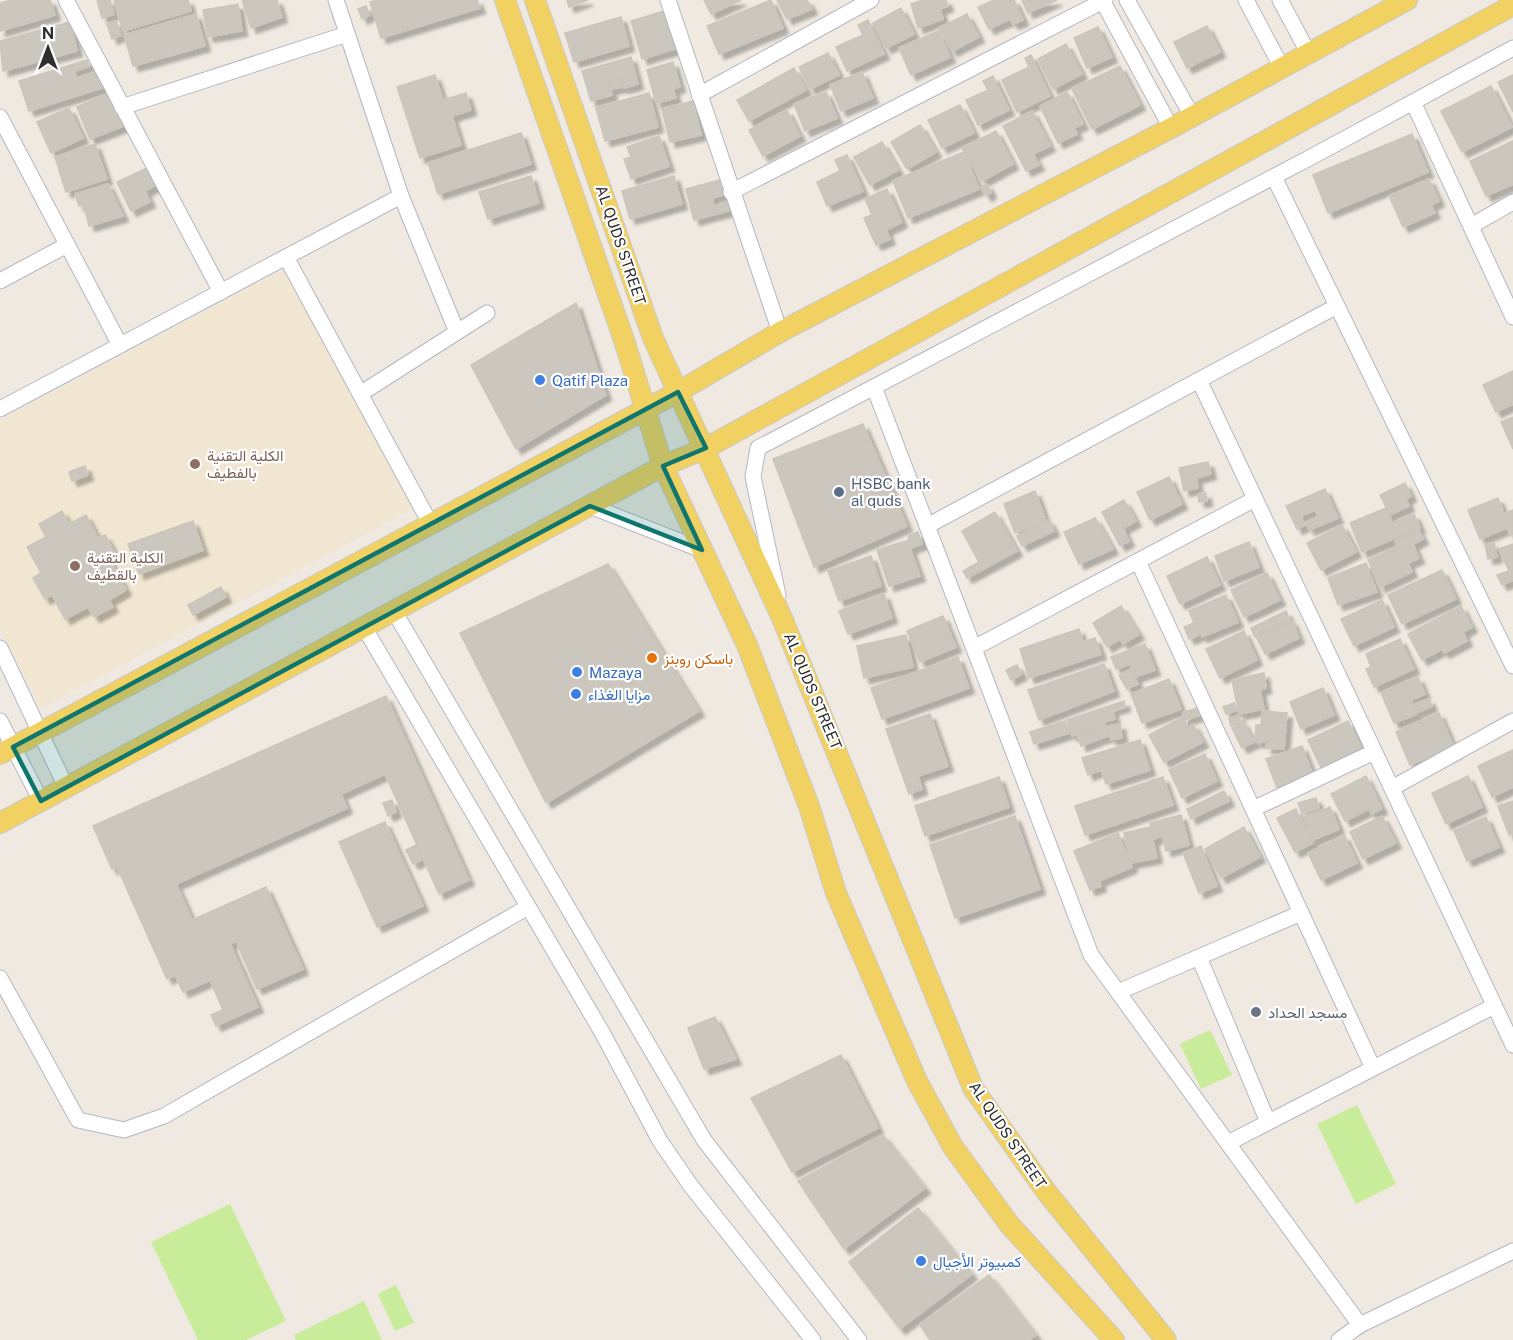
<svg xmlns="http://www.w3.org/2000/svg" width="1513" height="1340" font-family="'Public Sans',Vazirmatn,sans-serif">
	<style>
		.education { fill: #f0e6d1 }
		.pitch { fill: #c9ec9a }
		.building { fill: #cbc7bf; stroke: #cbc5ba; stroke-width: 1.5; filter: url(#shadow) }
		.lines { fill: none; stroke-linecap: round; stroke-linejoin: round }
		.minor-casing { stroke: #b4b7c1; stroke-width: 17 }
		.major-casing { stroke: #c9c9c9; stroke-width: 22 }
		.minor { stroke: #fff; stroke-width: 15 }
		.major { stroke: #f2d163; stroke-width: 20 }
		.marked { fill: #0f766e; fill-opacity: 0.2; stroke: #0f766e; stroke-width: 4.5; stroke-linejoin: round }
		.shop-dot { fill: #3f7fe0; stroke: #fff; stroke-width: 2 }
		.education-dot { fill: #8d6e63; stroke: #fff; stroke-width: 2 }
		.service-dot { fill: #5c6f8a; stroke: #fff; stroke-width: 2 }
		.food-dot { fill: #e8710a; stroke: #fff; stroke-width: 2 }
		.worship-dot { fill: #6b7280; stroke: #fff; stroke-width: 2 }
		.labels { text-anchor: middle; dominant-baseline: central; stroke-width: 4.5; stroke-linejoin: round; paint-order: stroke }
		.street-label { font-size: 15px; fill: #2e2e2e; stroke: #fff }
		.shop-label { font-size: 15px; fill: #366cbe; stroke: #fff; text-anchor: start }
		.education-label { font-size: 15px; fill: #785e54; stroke: #fff; text-anchor: start }
		.service-label { font-size: 15px; fill: #4e5e75; stroke: #fff; text-anchor: start }
		.food-label { font-size: 15px; fill: #c56008; stroke: #fff; text-anchor: start }
		.worship-label { font-size: 15px; fill: #5b616d; stroke: #fff; text-anchor: start }
	</style>
	<defs>
		<filter id="shadow"><feDropShadow dx="5.5" dy="5.5" stdDeviation="1.5" flood-color="#0004"/></filter>
	</defs>
	<rect width="100%" height="100%" fill="#efe9e1"/>
	<!-- education -->
	<polygon class="education" points="285,269 414,508 40,709 0,629 0,420"/>
	<!-- pitch -->
	<g class="pitch">
		<polygon points="1210,1030 1232,1075 1201,1089 1180,1044"/>
		<polygon points="1357,1105 1396,1184 1356,1204 1317,1124"/>
		<polygon points="230,1204 286,1321 246,1340 198,1340 151,1242"/>
		<polygon points="396,1285 414,1323 395,1331 378,1294"/>
		<polygon points="364,1301 382,1340 296,1340 294,1335"/>
	</g>
	<!-- building -->
	<g class="building">
		<polygon points="11,0 50,0 55,15 0,31 0,3"/>
		<polygon points="97,0 110,0 114,14 102,18"/>
		<polygon points="114,0 188,0 191,11 123,31"/>
		<polygon points="242,0 277,0 282,17 251,28"/>
		<polygon points="377,0 477,0 480,8 381,38 370,2"/>
		<polygon points="567,0 588,0 569,7"/>
		<polygon points="704,0 741,0 711,14"/>
		<polygon points="771,0 783,28 719,54 707,26"/>
		<polygon points="777,0 807,0 812,9 787,19"/>
		<polygon points="923,0 946,0 948,6 940,9 943,19 918,28 911,4"/>
		<polygon points="994,0 1014,0 1023,20 1013,24 1010,19 989,29 978,7"/>
		<polygon points="1022,0 1057,0 1028,13"/>
		<polygon points="238,4 242,31 208,37 203,10"/>
		<polygon points="366,6 370,15 362,19 358,9"/>
		<polygon points="901,8 914,34 886,48 873,23"/>
		<polygon points="664,11 675,49 642,59 631,21"/>
		<polygon points="196,14 205,46 133,66 124,35"/>
		<polygon points="967,14 979,37 952,51 939,28"/>
		<polygon points="621,17 629,46 574,62 565,33"/>
		<polygon points="868,20 884,54 847,71 836,47 863,35 858,25"/>
		<polygon points="116,21 121,35 112,39 107,24"/>
		<polygon points="70,22 77,51 3,71 0,41"/>
		<polygon points="1207,26 1220,52 1187,68 1174,42"/>
		<polygon points="1098,27 1112,57 1087,68 1074,38"/>
		<polygon points="939,31 950,57 911,75 899,48"/>
		<polygon points="1066,44 1082,74 1053,89 1038,59"/>
		<polygon points="828,53 839,75 810,89 799,67"/>
		<polygon points="1031,55 1050,96 1017,112 1002,80 1029,67 1025,58"/>
		<polygon points="631,57 638,84 624,88 622,78 608,82 612,95 591,101 582,71"/>
		<polygon points="87,60 89,66 74,71 77,78 97,72 102,88 29,111 19,81"/>
		<polygon points="673,62 680,87 673,89 676,98 656,103 647,70"/>
		<polygon points="1120,66 1140,105 1092,129 1072,89"/>
		<polygon points="794,68 806,90 749,121 737,100"/>
		<polygon points="862,72 873,98 841,111 830,85"/>
		<polygon points="435,75 443,100 466,93 471,110 452,116 461,145 420,158 397,87"/>
		<polygon points="1513,75 1513,112 1498,82"/>
		<polygon points="993,76 1009,110 978,125 966,100 988,90 983,81"/>
		<polygon points="621,80 623,87 611,89 610,82"/>
		<polygon points="1491,86 1512,127 1462,152 1441,111"/>
		<polygon points="826,92 837,118 805,131 794,104"/>
		<polygon points="1067,92 1083,124 1074,128 1077,134 1058,143 1040,106"/>
		<polygon points="109,93 123,126 90,139 77,107"/>
		<polygon points="649,93 658,127 605,141 596,108"/>
		<polygon points="693,101 701,135 670,142 662,109"/>
		<polygon points="960,105 974,133 942,148 928,120"/>
		<polygon points="69,108 83,138 51,153 37,122"/>
		<polygon points="787,110 800,136 763,156 749,130"/>
		<polygon points="1032,111 1050,146 1033,154 1039,165 1026,171 1003,126"/>
		<polygon points="920,125 936,152 907,169 891,142"/>
		<polygon points="996,131 1013,164 982,181 962,148"/>
		<polygon points="521,133 531,164 438,194 428,163"/>
		<polygon points="1412,134 1428,172 1328,213 1313,175"/>
		<polygon points="659,136 669,166 631,179 624,159 631,157 627,147"/>
		<polygon points="1513,141 1513,184 1486,196 1470,161"/>
		<polygon points="882,142 898,170 870,185 854,157"/>
		<polygon points="95,144 107,179 66,192 55,157"/>
		<polygon points="964,152 979,189 908,218 893,181"/>
		<polygon points="847,155 863,191 827,206 817,182 840,171 835,160"/>
		<polygon points="147,168 156,185 145,191 150,202 131,211 117,182"/>
		<polygon points="531,176 539,203 488,219 479,192"/>
		<polygon points="674,176 682,204 630,219 622,191"/>
		<polygon points="1429,179 1439,201 1431,205 1435,213 1403,227 1389,196"/>
		<polygon points="719,180 723,195 712,198 714,206 733,201 735,209 694,220 686,189"/>
		<polygon points="108,184 123,216 89,226 84,205 79,206 75,194"/>
		<polygon points="987,184 991,193 986,196 981,187"/>
		<polygon points="887,189 902,222 886,230 890,239 876,245 864,218 872,215 865,199"/>
		<polygon points="576,303 606,395 516,449 471,365"/>
		<polygon points="1513,371 1513,404 1496,412 1483,385"/>
		<polygon points="1513,417 1513,449 1501,422"/>
		<polygon points="863,424 907,526 814,567 773,459"/>
		<polygon points="1208,462 1211,474 1196,478 1198,488 1184,491 1179,468"/>
		<polygon points="85,466 88,475 72,481 69,472"/>
		<polygon points="1169,477 1182,504 1150,520 1137,492"/>
		<polygon points="1405,483 1411,496 1406,499 1409,506 1390,515 1380,495"/>
		<polygon points="1325,489 1338,518 1309,530 1306,522 1318,517 1315,510 1301,516 1305,525 1297,529 1286,506"/>
		<polygon points="1035,491 1046,521 1015,533 1004,504"/>
		<polygon points="1206,493 1207,501 1199,502 1198,494"/>
		<polygon points="1498,498 1504,514 1513,510 1513,534 1510,535 1507,528 1480,539 1468,510"/>
		<polygon points="1124,500 1136,521 1123,528 1129,541 1120,546 1102,512"/>
		<polygon points="1386,508 1392,523 1414,514 1420,528 1362,552 1350,523"/>
		<polygon points="62,511 69,524 86,515 98,538 105,535 116,555 109,559 126,590 109,600 113,607 94,617 88,607 65,619 52,595 45,599 33,578 41,573 27,547 46,537 39,524"/>
		<polygon points="995,512 1017,551 967,578 963,571 979,562 962,531"/>
		<polygon points="1095,518 1113,549 1079,564 1064,532"/>
		<polygon points="1049,520 1054,531 1022,546 1017,536"/>
		<polygon points="193,521 203,550 139,574 128,544"/>
		<polygon points="1342,525 1356,552 1321,570 1307,543"/>
		<polygon points="1419,531 1423,539 1413,544 1419,558 1408,563 1412,572 1380,587 1368,560 1397,547 1395,541"/>
		<polygon points="918,532 922,544 910,548 920,576 889,586 877,550 909,540 908,536"/>
		<polygon points="1249,542 1259,567 1224,581 1215,556"/>
		<polygon points="1494,543 1497,557 1488,559 1485,544"/>
		<polygon points="1513,544 1513,580 1502,585 1497,575 1509,571 1499,549"/>
		<polygon points="871,556 881,586 839,601 828,571"/>
		<polygon points="1207,557 1220,585 1180,604 1167,576"/>
		<polygon points="1366,563 1377,592 1338,605 1328,578"/>
		<polygon points="608,564 699,711 546,803 460,633"/>
		<polygon points="1442,570 1456,599 1402,624 1388,595"/>
		<polygon points="1267,573 1280,600 1244,617 1231,590"/>
		<polygon points="221,587 226,597 193,615 188,605"/>
		<polygon points="884,594 892,618 848,634 839,611"/>
		<polygon points="1226,595 1238,622 1202,637 1201,634 1189,639 1184,627 1194,623 1189,611"/>
		<polygon points="1382,600 1394,627 1354,646 1341,619"/>
		<polygon points="1121,606 1139,634 1123,644 1120,639 1107,647 1093,623"/>
		<polygon points="1461,606 1472,627 1463,632 1467,641 1444,653 1442,649 1422,660 1408,634"/>
		<polygon points="1286,611 1290,621 1255,637 1251,628"/>
		<polygon points="943,616 956,647 920,662 907,631"/>
		<polygon points="1292,621 1299,638 1265,654 1257,638"/>
		<polygon points="1079,629 1083,642 1095,638 1101,654 1029,678 1020,649"/>
		<polygon points="1244,631 1257,660 1220,678 1206,649"/>
		<polygon points="906,635 913,667 864,678 857,646"/>
		<polygon points="1400,639 1414,669 1374,687 1366,669 1371,667 1366,654"/>
		<polygon points="1145,644 1155,670 1135,677 1130,664 1116,669 1111,657"/>
		<polygon points="958,657 969,688 882,719 871,688"/>
		<polygon points="1104,664 1114,691 1039,720 1028,690"/>
		<polygon points="1017,665 1022,674 1011,680 1006,670"/>
		<polygon points="1131,669 1138,684 1127,689 1119,675"/>
		<polygon points="1264,673 1266,688 1260,690 1264,709 1239,714 1232,680"/>
		<polygon points="1418,677 1425,694 1411,700 1417,714 1394,723 1381,693"/>
		<polygon points="1169,679 1181,709 1142,723 1131,694"/>
		<polygon points="1323,688 1334,715 1301,729 1290,702"/>
		<polygon points="386,696 469,880 439,894 385,774 341,794 347,808 176,884 192,920 266,887 303,969 257,989 236,941 230,944 258,1007 216,1026 211,1015 223,1010 210,980 183,992 175,975 167,979 117,867 112,869 93,826"/>
		<polygon points="1429,699 1432,706 1418,712 1415,704"/>
		<polygon points="1124,701 1125,706 1112,710 1115,719 1104,722 1109,736 1098,739 1094,728 1072,736 1067,720"/>
		<polygon points="1234,703 1237,710 1226,714 1223,707"/>
		<polygon points="1198,708 1200,715 1185,720 1183,712"/>
		<polygon points="1262,711 1287,713 1284,749 1266,748 1267,742 1255,742 1256,725 1261,725"/>
		<polygon points="1439,713 1456,752 1434,762 1431,756 1410,765 1396,732"/>
		<polygon points="930,714 948,766 918,776 922,789 909,794 886,729"/>
		<polygon points="1238,715 1241,721 1231,726 1229,719"/>
		<polygon points="1183,717 1188,727 1193,724 1203,742 1164,762 1149,735"/>
		<polygon points="1065,721 1069,733 1034,744 1030,732"/>
		<polygon points="1348,721 1364,753 1323,772 1308,740"/>
		<polygon points="1243,722 1254,742 1242,748 1232,728"/>
		<polygon points="1120,724 1122,738 1111,740 1108,726"/>
		<polygon points="1093,731 1097,740 1081,746 1078,736"/>
		<polygon points="1140,740 1150,770 1106,784 1101,770 1088,775 1082,758"/>
		<polygon points="1302,746 1313,775 1277,788 1266,759"/>
		<polygon points="1513,750 1513,787 1492,797 1478,766"/>
		<polygon points="1205,754 1217,781 1182,798 1169,770"/>
		<polygon points="1366,776 1382,809 1371,814 1369,809 1345,821 1331,794"/>
		<polygon points="1468,776 1482,807 1446,824 1432,793"/>
		<polygon points="999,777 1009,807 925,836 915,806"/>
		<polygon points="1163,777 1173,805 1085,835 1075,806"/>
		<polygon points="1224,791 1229,801 1191,819 1187,809"/>
		<polygon points="1316,798 1319,808 1302,814 1298,803"/>
		<polygon points="392,800 396,812 388,816 383,803"/>
		<polygon points="1513,801 1513,834 1509,835 1498,806"/>
		<polygon points="1330,807 1339,829 1313,840 1304,817"/>
		<polygon points="1296,809 1313,843 1295,852 1277,818"/>
		<polygon points="1181,815 1189,845 1166,851 1162,836 1154,839 1150,823"/>
		<polygon points="1015,816 1040,889 955,918 930,845"/>
		<polygon points="1382,816 1396,843 1363,859 1350,832"/>
		<polygon points="1486,817 1499,847 1467,861 1454,831"/>
		<polygon points="385,822 423,906 377,927 339,842"/>
		<polygon points="1150,827 1157,858 1131,863 1124,833"/>
		<polygon points="1244,827 1260,857 1221,878 1205,849"/>
		<polygon points="1118,833 1132,867 1099,881 1101,886 1090,890 1074,851"/>
		<polygon points="1344,835 1357,863 1321,880 1308,853"/>
		<polygon points="416,845 423,859 413,864 406,850"/>
		<polygon points="1201,846 1217,886 1199,893 1183,853"/>
		<polygon points="715,1017 736,1059 704,1069 688,1028"/>
		<polygon points="841,1055 878,1128 792,1172 751,1098"/>
		<polygon points="883,1135 925,1188 844,1249 798,1181"/>
		<polygon points="918,1208 972,1274 900,1329 849,1262"/>
		<polygon points="989,1275 1036,1335 1029,1340 930,1340 920,1325"/>
	</g>
	<g class="lines">
		<!-- minor casing -->
		<g class="minor-casing">
			<g id="minor">
				<polyline points="66,0 221,292"/>
				<polyline points="336,0 401,196 457,332"/>
				<polyline points="668,0 780,332"/>
				<polyline points="1102,0 1171,128"/>
				<polyline points="1127,0 1192,116"/>
				<polyline points="1246,0 1282,68"/>
				<polyline points="1280,0 1309,54"/>
				<polyline points="699,95 871,0"/>
				<polyline points="1413,102 1513,317"/>
				<polyline points="122,107 347,34"/>
				<polyline points="0,117 120,345"/>
				<polyline points="1274,177 1513,666"/>
				<polyline points="731,192 1105,0"/>
				<polyline points="1471,226 1513,202"/>
				<polyline points="286,257 430,523"/>
				<polyline points="0,281 67,245"/>
				<polyline points="1199,380 1513,1045"/>
				<polyline points="874,387 1091,955 1360,1325"/>
				<polyline points="360,394 487,313"/>
				<polyline points="0,409 401,196"/>
				<polyline points="590,506 702,550"/>
				<polyline points="927,526 1337,306"/>
				<polyline points="1138,561 1373,1068"/>
				<polyline points="778,595 753,477 758,448 1313,156 1513,48"/>
				<polyline points="394,611 704,1140 859,1340"/>
				<polyline points="364,627 603,1034 660,1141 691,1186 813,1340"/>
				<polyline points="0,648 66,787"/>
				<polyline points="974,648 1255,499"/>
				<polyline points="0,721 41,801"/>
				<polyline points="1392,788 1513,721"/>
				<polyline points="1253,809 1374,752"/>
				<polyline points="1199,957 1268,1122"/>
				<polyline points="0,978 78,1120 124,1130 164,1116 528,907"/>
				<polyline points="1118,992 1301,913"/>
				<polyline points="1228,1143 1494,1006"/>
				<polyline points="1339,1340 1360,1325 1513,1251"/>
			</g>
		</g>
		<!-- major casing -->
		<g class="major-casing">
			<g id="major">
				<polyline points="505,0 624,340 663,466 747,645 809,806 836,893 917,1081 953,1147 1009,1224 1114,1340"/>
				<polyline points="535,0 653,338 782,618 973,1088 1045,1190 1166,1340"/>
				<polyline points="0,754 678,392 780,332 1171,128 1407,0"/>
				<polyline points="0,823 663,466 706,448 1513,5"/>
			</g>
		</g>
		<!-- minor -->
		<use href="#minor" class="minor"/>
		<!-- major -->
		<use href="#major" class="major"/>
	</g>
	<!-- marked area -->
	<path class="marked" d="M678,392L706,448L663,466L702,550L590,506L41,801L13,747Z"/>
	<!-- markers -->
	<g class="shop-dot">
		<circle cx="540" cy="380" r="6"/>
		<circle cx="577" cy="672" r="6"/>
		<circle cx="576" cy="694" r="6"/>
		<circle cx="921" cy="1261" r="6"/>
	</g>
	<g class="education-dot">
		<circle cx="195" cy="464" r="6"/>
		<circle cx="75" cy="566" r="6"/>
	</g>
	<circle class="service-dot" cx="839" cy="492" r="6"/>
	<circle class="food-dot" cx="652" cy="658" r="6"/>
	<circle class="worship-dot" cx="1256" cy="1012" r="6"/>
	<g class="labels">
		<!-- street labels -->
		<g class="street-label">
			<text transform="translate(621 245) rotate(71)">AL QUDS STREET</text>
			<text transform="translate(813 691) rotate(67)">AL QUDS STREET</text>
			<text transform="translate(1008 1135) rotate(56)">AL QUDS STREET</text>
		</g>
		<!-- shop labels -->
		<g class="shop-label">
			<text x="552" y="380">Qatif Plaza</text>
			<text x="589" y="672">Mazaya</text>
			<text x="588" y="694">مزايا الغذاء</text>
			<text x="933" y="1261">كمبيوتر الأجيال</text>
		</g>
		<!-- education labels -->
		<g class="education-label">
			<text x="207" y="455">الكلية التقنية<tspan x="207" dy="17">بالفطيف</tspan></text>
			<text x="87" y="557">الكلية التقنية<tspan x="87" dy="17">بالقطيف</tspan></text>
		</g>
		<!-- service labels -->
		<g class="service-label">
			<text x="851" y="483">HSBC bank<tspan x="851" dy="17">al quds</tspan></text>
		</g>
		<!-- food labels -->
		<g class="food-label">
			<text x="664" y="658">باسكن روبنز</text>
		</g>
		<!-- worship labels -->
		<g class="worship-label">
			<text x="1268" y="1012">مسجد الحداد</text>
		</g>
	</g>
	<!-- north arrow -->
	<g transform="translate(48 48)" stroke="#ffffff" stroke-width="4.5" paint-order="stroke">
	<path d="M0-4.5L10 22L0 15L-10 22Z" fill="#2e2e2e"/>
	<text y="-9" font-size="16" font-weight="bold" text-anchor="middle" fill="#2e2e2e">N</text>
	</g>
</svg>
